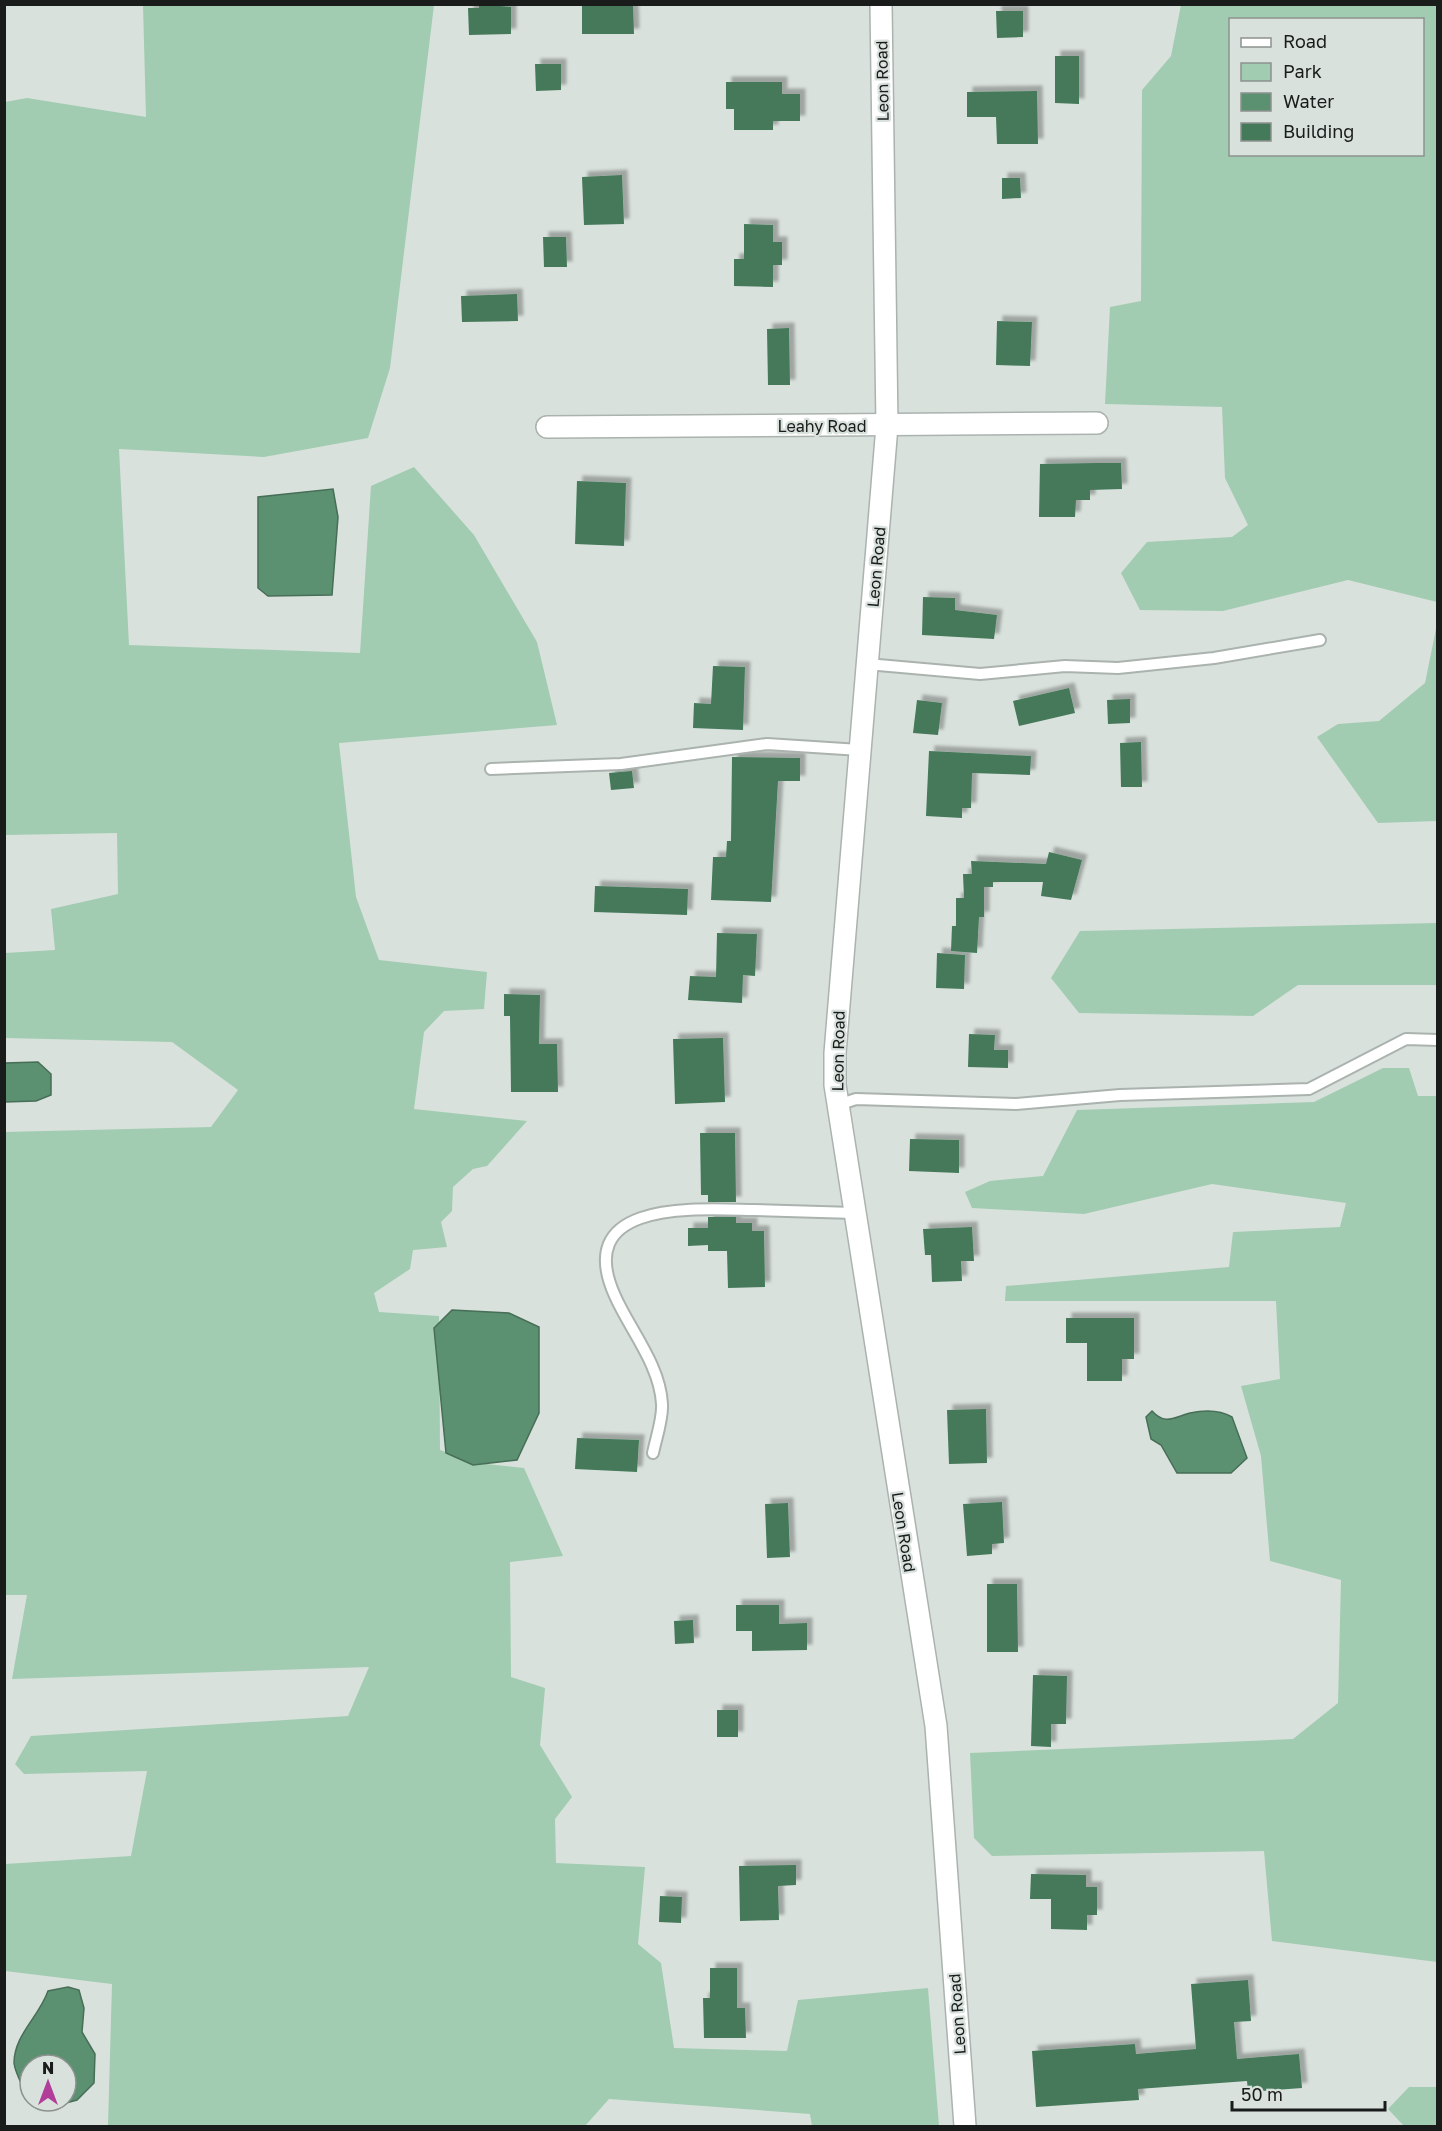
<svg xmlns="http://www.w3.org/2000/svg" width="1442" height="2131" font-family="'Golos Text',sans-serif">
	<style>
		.green { fill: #a1ccb1; fill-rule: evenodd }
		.water { fill: #5b9171; stroke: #476e57; stroke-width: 1.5 }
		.building { fill: #44795a; filter: url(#shadow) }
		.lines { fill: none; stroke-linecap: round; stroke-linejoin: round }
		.service-casing { stroke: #abb3ae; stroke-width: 14 }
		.minor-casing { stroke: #abb3ae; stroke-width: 24 }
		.service { stroke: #fff; stroke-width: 10 }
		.minor { stroke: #fff; stroke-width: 21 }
		.labels { text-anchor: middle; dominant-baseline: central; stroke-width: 4.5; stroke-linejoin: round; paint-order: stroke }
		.street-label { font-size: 16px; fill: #191c1a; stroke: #d9e1dc }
	</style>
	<defs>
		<filter id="shadow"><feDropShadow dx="5.5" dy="-5.5" stdDeviation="1.5" flood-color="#0004"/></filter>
	</defs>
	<rect width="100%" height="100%" fill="#d9e1dc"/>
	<!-- green -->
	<g class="green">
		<polygon points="143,5 434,5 390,368 368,438 264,457 119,449 129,645 360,653 371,486 414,467 474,535 537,642 557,725 339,743 356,897 379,960 487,972 484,1009 444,1011 424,1032 414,1109 527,1121 487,1166 473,1169 453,1187 452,1211 441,1222 447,1247 413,1250 410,1269 374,1293 379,1312 439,1316 440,1450 477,1463 524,1468 563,1556 510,1562 511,1677 545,1688 540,1745 572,1797 555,1819 556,1863 645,1867 638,1944 661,1963 674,2048 787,2051 798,2000 928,1988 939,2126 812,2126 810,2114 609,2099 585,2126 108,2126 112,1984 5,1971 5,1864 131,1856 147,1771 24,1774 15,1764 31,1736 348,1716 369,1667 12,1679 27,1595 4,1595 4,1132 211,1127 238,1090 172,1042 5,1038 5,953 55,950 51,909 118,894 117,833 5,835 5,102 27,98 146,117"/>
		<path d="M1181,5H1437V602L1348,580L1223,611L1140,610L1121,573L1147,542L1232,537L1248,525L1225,478L1222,407L1105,404L1110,307L1141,301L1142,90L1171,56ZM1230,20H1422V154H1230Z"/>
		<polygon points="1437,624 1437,821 1378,823 1317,737 1338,724 1379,721 1425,683"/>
		<polygon points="1437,923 1437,985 1298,985 1253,1016 1079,1013 1051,978 1080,931"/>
		<polygon points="1383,1068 1409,1068 1418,1096 1437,1096 1437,1962 1272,1941 1264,1851 992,1856 974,1838 970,1753 1293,1739 1338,1703 1341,1580 1270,1561 1261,1456 1241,1386 1280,1379 1276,1301 1005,1301 1006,1286 1229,1267 1233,1232 1340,1227 1346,1203 1212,1184 1084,1214 972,1208 965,1192 990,1181 1043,1176 1077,1110 1314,1102"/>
		<polygon points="1409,2087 1437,2087 1437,2126 1404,2126 1388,2109"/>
	</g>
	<!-- water -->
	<g class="water">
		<polygon points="333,489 338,517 332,595 268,596 258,588 258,497"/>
		<polygon points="38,1062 51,1074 51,1095 36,1101 5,1102 5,1063"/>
		<polygon points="452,1310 509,1313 539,1327 539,1413 517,1460 473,1465 446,1453 434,1328"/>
		<path d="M1152,1411C1166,1426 1174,1417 1190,1413C1204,1410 1220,1410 1232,1417L1247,1458L1231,1473H1177L1161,1445L1151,1439L1146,1417Z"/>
		<path d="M68,1987L79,1990L84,2008L82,2032L95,2054L94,2083L77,2100L51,2107L39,2101H66V2065H30V2096L26,2094C23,2086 15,2073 14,2063C14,2035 39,2017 48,1991Z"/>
	</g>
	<!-- building -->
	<g class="building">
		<polygon points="479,4 511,7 511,34 469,35 468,8 479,8"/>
		<polygon points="582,4 633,4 634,34 582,34"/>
		<polygon points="996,11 1023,11 1023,37 997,38"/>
		<polygon points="1055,56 1079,56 1079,104 1055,103"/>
		<polygon points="535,64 561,64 561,90 536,91"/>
		<polygon points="726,82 782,82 782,94 800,94 800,121 773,121 773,130 734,130 734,109 726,109"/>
		<polygon points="1037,91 1038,144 997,144 996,117 967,117 967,92"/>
		<polygon points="622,175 624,224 584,225 582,177"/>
		<polygon points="1002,178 1020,178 1021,198 1002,199"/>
		<polygon points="744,224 773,225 773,242 782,242 782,265 773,265 773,287 734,286 734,259 744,259"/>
		<polygon points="543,237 566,237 567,267 544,267"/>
		<polygon points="517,294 518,321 462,322 461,296"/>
		<polygon points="997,321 1032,322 1030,366 996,365"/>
		<polygon points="789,328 790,385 768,385 767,329"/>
		<polygon points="1097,463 1121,463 1122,489 1090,490 1090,500 1076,500 1075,517 1039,517 1040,464"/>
		<polygon points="577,481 626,483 624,546 575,544"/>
		<polygon points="923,597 955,598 955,610 997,615 994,639 922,635"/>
		<polygon points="713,666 745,667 743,730 693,728 694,703 711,704"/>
		<polygon points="1069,688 1075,713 1019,726 1013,701"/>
		<polygon points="1130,699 1130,723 1108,724 1107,700"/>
		<polygon points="917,700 942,703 938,735 913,733"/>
		<polygon points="1141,742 1142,787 1121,787 1120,743"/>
		<polygon points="929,751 1031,756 1030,775 972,773 971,808 962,808 962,818 926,816"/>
		<polygon points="732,757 800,758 800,781 778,781 771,902 711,900 713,857 726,857 727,841 731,841"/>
		<polygon points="632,771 634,788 611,790 609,773"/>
		<polygon points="1049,852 1082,860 1071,900 1041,896 1043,882 993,882 993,887 984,887 984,917 979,917 977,953 951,951 952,926 956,926 956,898 964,898 963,874 972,874 971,861 1046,864"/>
		<polygon points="595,886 688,889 687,915 594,912"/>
		<polygon points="717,933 757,934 755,976 743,975 742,1003 688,1000 690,976 716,977"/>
		<polygon points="937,953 965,955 964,989 936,988"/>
		<polygon points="504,994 540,995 539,1044 557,1044 558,1092 511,1092 510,1016 504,1016"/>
		<polygon points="969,1034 995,1035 994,1050 1008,1050 1008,1068 968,1067"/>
		<polygon points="723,1038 725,1102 675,1104 673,1039"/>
		<polygon points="700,1133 735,1133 736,1202 708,1202 708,1195 701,1195"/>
		<polygon points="910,1139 959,1140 959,1173 909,1171"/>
		<polygon points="708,1217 736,1217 736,1223 752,1223 752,1231 764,1231 765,1287 728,1288 727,1251 708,1251 708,1245 688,1246 688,1228 708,1228"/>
		<polygon points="972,1227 974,1261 961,1261 962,1281 932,1282 931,1255 925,1255 923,1229"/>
		<polygon points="1066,1318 1134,1318 1134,1359 1122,1359 1122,1381 1087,1381 1087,1343 1066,1343"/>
		<polygon points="986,1409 987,1463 949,1464 947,1410"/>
		<polygon points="577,1438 639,1440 637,1472 575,1469"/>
		<polygon points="1002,1502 1004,1543 992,1544 992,1554 967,1556 963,1504"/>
		<polygon points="788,1503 790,1557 767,1558 765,1504"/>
		<polygon points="987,1584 1017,1584 1018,1652 987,1652"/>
		<polygon points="736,1605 779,1605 779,1624 807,1623 807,1650 752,1651 752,1631 736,1631"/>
		<polygon points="693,1620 694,1643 675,1644 674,1621"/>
		<polygon points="1033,1675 1067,1676 1066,1724 1051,1724 1051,1747 1031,1746"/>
		<rect x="717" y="1710" width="21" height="27"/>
		<polygon points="796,1865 796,1885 778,1886 779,1920 740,1921 739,1866"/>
		<polygon points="1031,1874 1086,1875 1086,1887 1097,1887 1097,1915 1087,1915 1087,1930 1051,1929 1051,1899 1030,1899"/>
		<polygon points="660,1896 682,1897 681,1923 659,1922"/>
		<polygon points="710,1968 737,1968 737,2008 745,2008 746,2038 704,2038 703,1998 710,1998"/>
		<polygon points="1248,1980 1251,2021 1234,2022 1237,2059 1299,2054 1302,2088 1248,2092 1247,2081 1138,2089 1139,2100 1036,2107 1032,2051 1135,2044 1136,2054 1196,2049 1191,1984"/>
	</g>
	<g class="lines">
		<!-- service casing -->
		<g class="service-casing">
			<g id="service">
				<polyline points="867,664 980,674 1065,666 1118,668 1214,658 1320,640"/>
				<polyline points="491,769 621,764 767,744 860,750"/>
				<polyline points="838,1105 856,1099 1016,1104 1120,1095 1309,1089 1406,1039 1438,1040"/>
				<path d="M653,1453C656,1438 663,1419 662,1404C660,1365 630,1330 615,1296C571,1199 697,1209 753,1210C787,1211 820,1212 854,1213"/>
			</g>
		</g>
		<!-- minor casing -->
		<g class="minor-casing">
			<g id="minor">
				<polyline points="881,4 887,426 835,1053 835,1085 936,1726 965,2126"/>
				<polyline points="547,427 1097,423"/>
			</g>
		</g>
		<!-- service -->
		<use href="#service" class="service"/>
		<!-- minor -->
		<use href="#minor" class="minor"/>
	</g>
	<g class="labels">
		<!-- street labels -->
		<g class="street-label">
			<text transform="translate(882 81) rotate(-91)">Leon Road</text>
			<text x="822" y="426">Leahy Road</text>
			<text transform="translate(876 567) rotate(-85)">Leon Road</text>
			<text transform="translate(838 1051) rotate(-89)">Leon Road</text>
			<text transform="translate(904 1532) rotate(81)">Leon Road</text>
			<text transform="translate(957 2014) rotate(-94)">Leon Road</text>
		</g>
	</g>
	<!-- border -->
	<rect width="1442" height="2131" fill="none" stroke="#191c1a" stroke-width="12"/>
	<!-- legend -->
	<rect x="1229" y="18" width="195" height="138" fill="#d9e1dc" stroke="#8c928e" stroke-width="1.5"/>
	<rect x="1241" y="38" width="30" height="9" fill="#ffffff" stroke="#8c928e" stroke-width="1.5"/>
	<text x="1283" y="48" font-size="18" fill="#191c1a">Road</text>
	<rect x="1241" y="63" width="30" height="18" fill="#a1ccb1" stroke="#8c928e" stroke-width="1.5"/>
	<text x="1283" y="78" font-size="18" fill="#191c1a">Park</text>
	<rect x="1241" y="93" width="30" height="18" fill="#5b9171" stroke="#8c928e" stroke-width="1.5"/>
	<text x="1283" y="108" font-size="18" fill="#191c1a">Water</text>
	<rect x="1241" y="123" width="30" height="18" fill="#44795a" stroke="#8c928e" stroke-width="1.5"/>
	<text x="1283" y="138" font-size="18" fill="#191c1a">Building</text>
	<!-- north arrow -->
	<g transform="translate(48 2083)"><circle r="28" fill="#d9e1dc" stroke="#8c928e" stroke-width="1.5"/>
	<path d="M0-4.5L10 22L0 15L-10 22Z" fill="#b13e98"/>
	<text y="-9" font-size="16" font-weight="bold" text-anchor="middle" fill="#191c1a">N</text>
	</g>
	<!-- scale -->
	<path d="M1232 2101v9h153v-9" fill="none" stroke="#191c1a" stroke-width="3"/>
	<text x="1241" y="2101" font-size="18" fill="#191c1a" stroke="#d9e1dc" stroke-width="4.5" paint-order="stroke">50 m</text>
</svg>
